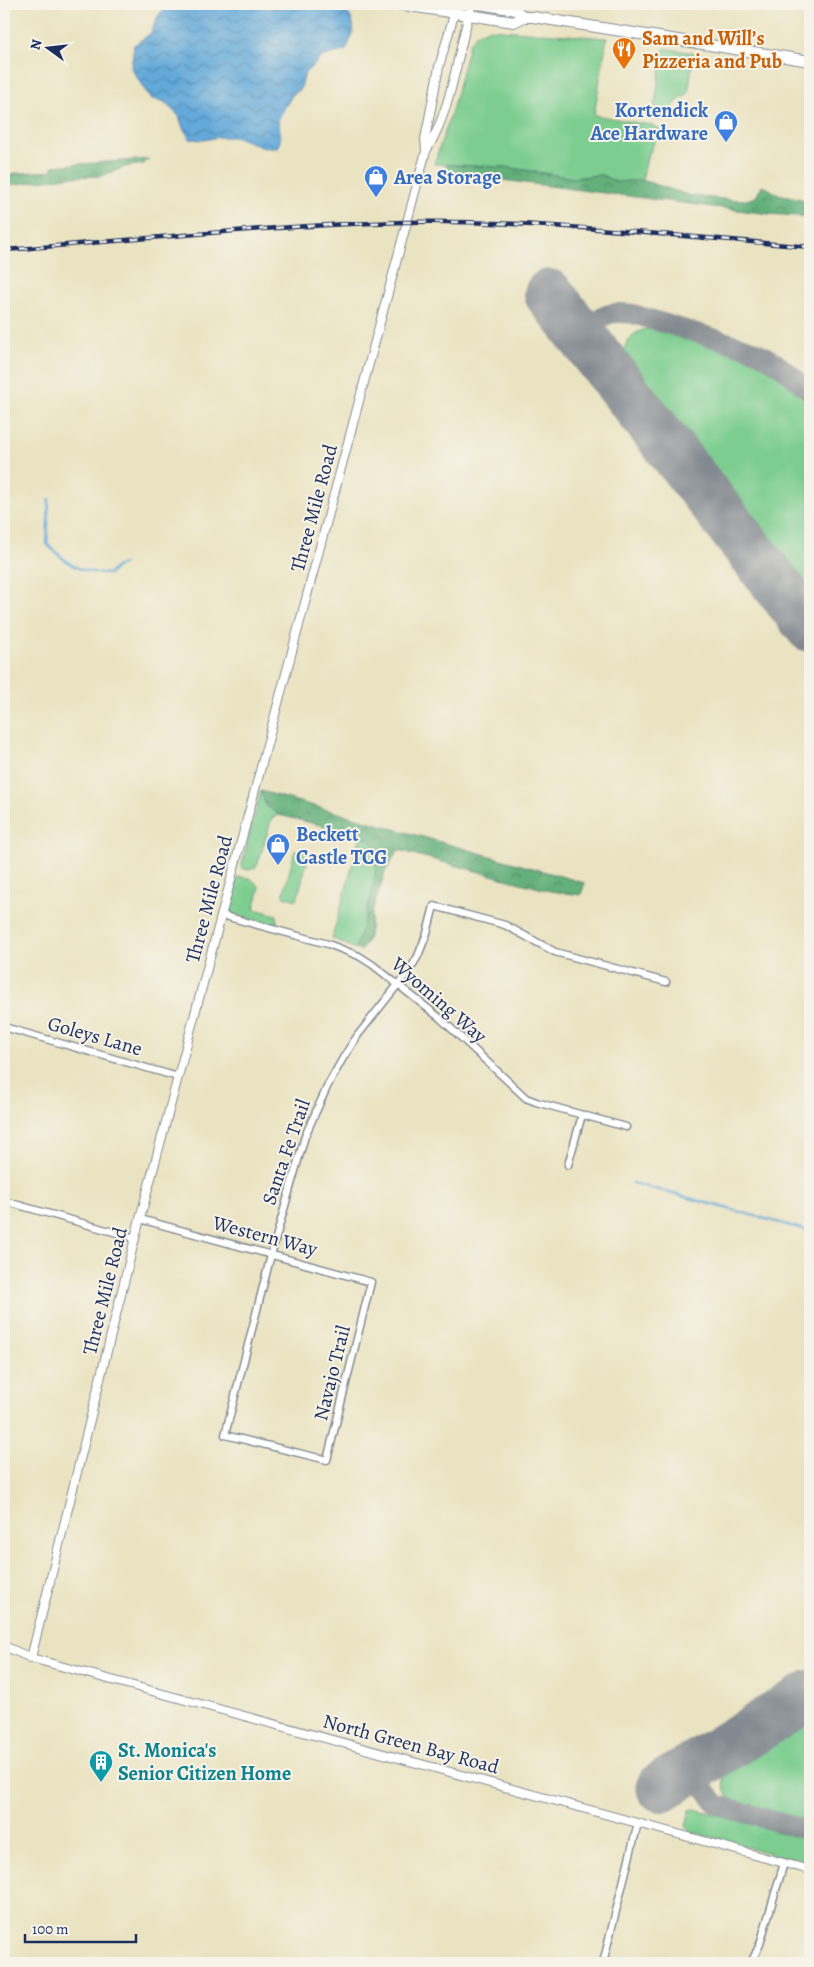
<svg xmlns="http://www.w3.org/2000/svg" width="814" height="1967" font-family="Alegreya,serif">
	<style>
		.green { fill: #7bcd8f; stroke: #4b7e76 }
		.forest { fill: url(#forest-crowns); stroke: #40706c }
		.water { fill: url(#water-waves); stroke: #3f6c9c }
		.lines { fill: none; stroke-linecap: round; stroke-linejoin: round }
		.stream { stroke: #63a9d9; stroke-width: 2.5 }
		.taxiway { stroke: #828990; stroke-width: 20 }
		.runway { stroke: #828990; stroke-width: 50 }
		.minor-casing { stroke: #828990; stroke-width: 9 }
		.tertiary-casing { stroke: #828990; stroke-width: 10 }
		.primary-casing { stroke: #828990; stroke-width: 12 }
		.minor { stroke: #fff; stroke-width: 6 }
		.tertiary { stroke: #fff; stroke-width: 8 }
		.primary { stroke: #fff; stroke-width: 10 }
		.rail-casing { stroke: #1b2f5e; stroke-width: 4.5 }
		.rail { stroke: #f7f3e8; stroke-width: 2.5; stroke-dasharray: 8; stroke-linecap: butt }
		.labels { text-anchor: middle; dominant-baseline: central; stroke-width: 4; stroke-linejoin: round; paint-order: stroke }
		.food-label { font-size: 20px; font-weight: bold; fill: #c56008; stroke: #f7f3e8; text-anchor: start }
		.shop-label { font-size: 20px; font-weight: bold; fill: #366cbe; stroke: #f7f3e8; text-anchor: start }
		.street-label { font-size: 20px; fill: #1b2f5e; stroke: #f7f3e8 }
		.culture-label { font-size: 20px; font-weight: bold; fill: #0d838f; stroke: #f7f3e8; text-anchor: start }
	</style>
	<defs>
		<pattern id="forest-crowns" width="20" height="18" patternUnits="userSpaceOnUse" patternTransform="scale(1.25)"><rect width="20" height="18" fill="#64b07a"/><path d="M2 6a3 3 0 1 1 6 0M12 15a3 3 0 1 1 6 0" fill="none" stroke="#529067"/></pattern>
		<pattern id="water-waves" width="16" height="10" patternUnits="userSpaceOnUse" patternTransform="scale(1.25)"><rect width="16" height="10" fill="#63a9d9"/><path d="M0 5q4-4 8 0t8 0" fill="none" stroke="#518ab3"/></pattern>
	</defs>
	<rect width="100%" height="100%" fill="#f7f3e8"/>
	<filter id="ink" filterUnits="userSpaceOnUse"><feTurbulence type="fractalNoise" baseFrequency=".02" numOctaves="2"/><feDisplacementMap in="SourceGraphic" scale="10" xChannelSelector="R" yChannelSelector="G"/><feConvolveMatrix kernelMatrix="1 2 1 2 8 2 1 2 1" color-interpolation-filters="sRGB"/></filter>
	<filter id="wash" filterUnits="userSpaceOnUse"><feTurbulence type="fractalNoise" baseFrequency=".0096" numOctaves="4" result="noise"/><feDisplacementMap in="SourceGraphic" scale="20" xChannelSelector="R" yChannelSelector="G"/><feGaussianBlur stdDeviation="1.12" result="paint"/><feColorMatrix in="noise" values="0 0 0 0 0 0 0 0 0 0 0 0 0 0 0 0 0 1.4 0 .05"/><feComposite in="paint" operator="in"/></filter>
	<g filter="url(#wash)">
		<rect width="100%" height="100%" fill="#eae3c1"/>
		<!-- green -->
		<g class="green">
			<polygon points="488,29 607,38 594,115 651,125 660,130 647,158 642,180 616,182 601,175 574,178 505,167 434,164 453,107 469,44 476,34"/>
			<polygon points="664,48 694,53 688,94 676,102 669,116 662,120 656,120 653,114"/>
			<path d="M646,329L658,330L758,361L779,375L810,404V601L626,367C620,349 627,334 646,329Z"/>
			<polygon points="261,791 266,805 279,815 272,818 258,863 255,868 249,870 241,868"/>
			<path d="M361,835C366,838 372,842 375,849C382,866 362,929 355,949L332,938Z"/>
			<polygon points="295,850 303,851 309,854 297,900 283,896"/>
			<polygon points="238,877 250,878 260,887 254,909 277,915 277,923 271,924 233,914 230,908"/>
			<path d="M810,1712V1821L738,1803C713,1791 724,1769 741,1755C748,1749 757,1745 764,1741C780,1731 795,1722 810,1712Z"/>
			<polygon points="695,1809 793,1836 810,1838 810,1864 692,1832 687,1828 686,1824 690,1810"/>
		</g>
		<!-- forest -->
		<g class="forest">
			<polygon points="149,159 144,164 125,167 102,176 67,177 4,186 4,174 52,171 52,166"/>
			<polygon points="448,165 505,167 574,178 601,175 616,182 642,180 688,195 722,199 746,200 756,197 762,185 778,194 810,201 810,217 769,214 494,179 444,176 441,170"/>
			<path d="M261,791L585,883L581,895L550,891L398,850L385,872L372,912L369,937L361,951L355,949C362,929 382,867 375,849C372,842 366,838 361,835L279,815L266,805Z"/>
		</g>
		<!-- water -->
		<path class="water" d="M166,4H314L345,9C358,26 354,32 346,50L322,57L305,73L301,88L292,95L278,120L281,136L278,148L262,147L237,137H220L203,140L190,139L183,128L179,116L163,101L152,99L144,89L131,68L134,45L151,33L157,18Z"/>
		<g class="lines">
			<!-- stream -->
			<g class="stream">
				<path d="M49,499L47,544C70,566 77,572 109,574L116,567L124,564"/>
				<polyline points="633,1183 810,1231"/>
			</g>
			<!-- taxiway -->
			<g class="taxiway">
				<path d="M586,342C598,316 604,310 633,314L750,349C774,359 791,374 810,392"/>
				<polyline points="691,1769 716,1804 799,1828 810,1829"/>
			</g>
			<!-- runway -->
			<g class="runway">
				<polyline points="549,294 810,627"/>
				<polyline points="661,1787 810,1695"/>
			</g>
		</g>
	</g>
	<g filter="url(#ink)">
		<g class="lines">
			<!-- minor casing -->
			<g class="minor-casing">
				<g id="minor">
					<polyline points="221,915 328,944 359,956 373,965 440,1018 526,1098 536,1102 626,1127"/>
					<polyline points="4,1027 178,1077"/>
					<polyline points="568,1165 582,1115"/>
					<polyline points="4,1201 135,1238"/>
					<polyline points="140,1219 371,1282 327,1460 225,1435 271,1255 305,1136 328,1085 343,1058 358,1035 411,968 418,956 427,933 434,906 505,925 555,952 666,982"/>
					<polyline points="603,1963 638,1823"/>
					<polyline points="751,1963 760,1944 784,1863"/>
				</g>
			</g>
			<!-- tertiary casing -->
			<g class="tertiary-casing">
				<g id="tertiary">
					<polyline points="426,151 425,139 439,67 457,4"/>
					<polyline points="4,1646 31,1658 810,1870"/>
					<path d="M31,1658L137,1230L426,151C453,108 457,52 472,4"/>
				</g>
			</g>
			<!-- primary casing -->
			<g class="primary-casing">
				<g id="primary">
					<polyline points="397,4 514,22 524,17 533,17 810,61"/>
					<polyline points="480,4 516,10 524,17"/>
				</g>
			</g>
			<!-- minor -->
			<use href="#minor" class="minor"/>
			<!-- tertiary -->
			<use href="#tertiary" class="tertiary"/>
			<!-- primary -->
			<use href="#primary" class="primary"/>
			<!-- rail casing -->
			<g class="rail-casing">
				<path id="rail" d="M4,250C137,240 271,225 405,222C539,220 676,236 810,247"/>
			</g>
			<!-- rail -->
			<use href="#rail" class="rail"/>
		</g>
	</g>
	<!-- icons -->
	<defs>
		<g id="restaurant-pin" transform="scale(1.25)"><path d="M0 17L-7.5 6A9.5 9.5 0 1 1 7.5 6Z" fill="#e8710a" stroke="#f7f3e8"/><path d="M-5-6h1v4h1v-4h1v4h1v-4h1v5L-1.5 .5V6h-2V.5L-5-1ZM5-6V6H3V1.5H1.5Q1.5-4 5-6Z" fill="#fff"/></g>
		<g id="shop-pin" transform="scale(1.25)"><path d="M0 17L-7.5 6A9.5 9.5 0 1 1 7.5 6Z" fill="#3f7fe0" stroke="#f7f3e8"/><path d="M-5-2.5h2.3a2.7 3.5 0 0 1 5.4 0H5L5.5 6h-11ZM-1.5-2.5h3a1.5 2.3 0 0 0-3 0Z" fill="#fff"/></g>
		<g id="building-pin" transform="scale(1.25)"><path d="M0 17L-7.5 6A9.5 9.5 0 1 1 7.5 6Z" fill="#0f9aa8" stroke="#f7f3e8"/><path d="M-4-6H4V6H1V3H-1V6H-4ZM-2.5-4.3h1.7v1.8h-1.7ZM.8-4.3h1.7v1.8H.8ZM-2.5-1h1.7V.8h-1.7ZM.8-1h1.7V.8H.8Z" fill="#fff"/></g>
	</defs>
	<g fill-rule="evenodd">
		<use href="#restaurant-pin" x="624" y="49"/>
		<use href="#shop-pin" x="726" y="122"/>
		<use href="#shop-pin" x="376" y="177"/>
		<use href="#shop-pin" x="278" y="845"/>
		<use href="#building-pin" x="101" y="1762"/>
	</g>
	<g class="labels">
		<!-- food labels -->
		<g class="food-label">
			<text x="642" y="38">Sam and Will’s<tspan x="642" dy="23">Pizzeria and Pub</tspan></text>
		</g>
		<!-- shop labels -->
		<g class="shop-label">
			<text x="708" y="110" text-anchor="end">Kortendick<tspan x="708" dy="23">Ace Hardware</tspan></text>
			<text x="394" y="177">Area Storage</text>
			<text x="296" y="834">Beckett<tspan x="296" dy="23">Castle TCG</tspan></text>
		</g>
		<!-- street labels -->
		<g class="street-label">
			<text transform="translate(314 508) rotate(-75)">Three Mile Road</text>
			<text transform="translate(209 899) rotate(-75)">Three Mile Road</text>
			<text transform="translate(439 1000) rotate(41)">Wyoming Way</text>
			<text transform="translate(95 1036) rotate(16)">Goleys Lane</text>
			<text transform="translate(286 1152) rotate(-71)">Santa Fe Trail</text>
			<text transform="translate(265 1236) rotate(15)">Western Way</text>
			<text transform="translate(105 1291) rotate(-76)">Three Mile Road</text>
			<text transform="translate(332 1373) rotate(-76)">Navajo Trail</text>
			<text transform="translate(411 1744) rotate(15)">North Green Bay Road</text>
		</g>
		<!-- culture labels -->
		<g class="culture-label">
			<text x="118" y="1750">St. Monica's<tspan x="118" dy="23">Senior Citizen Home</tspan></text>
		</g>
	</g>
	<!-- margin -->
	<rect width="814" height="1967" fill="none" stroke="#f7f3e8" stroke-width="20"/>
	<!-- north arrow -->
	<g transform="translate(48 48) rotate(285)" stroke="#f7f3e8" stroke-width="4" paint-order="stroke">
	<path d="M0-4L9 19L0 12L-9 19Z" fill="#1b2f5e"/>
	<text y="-8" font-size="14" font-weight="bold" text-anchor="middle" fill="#1b2f5e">N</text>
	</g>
	<!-- scale -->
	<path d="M25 1934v8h111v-8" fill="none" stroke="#1b2f5e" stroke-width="2.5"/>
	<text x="32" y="1934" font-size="15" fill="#1b2f5e" stroke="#f7f3e8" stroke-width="4" paint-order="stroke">100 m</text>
</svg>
